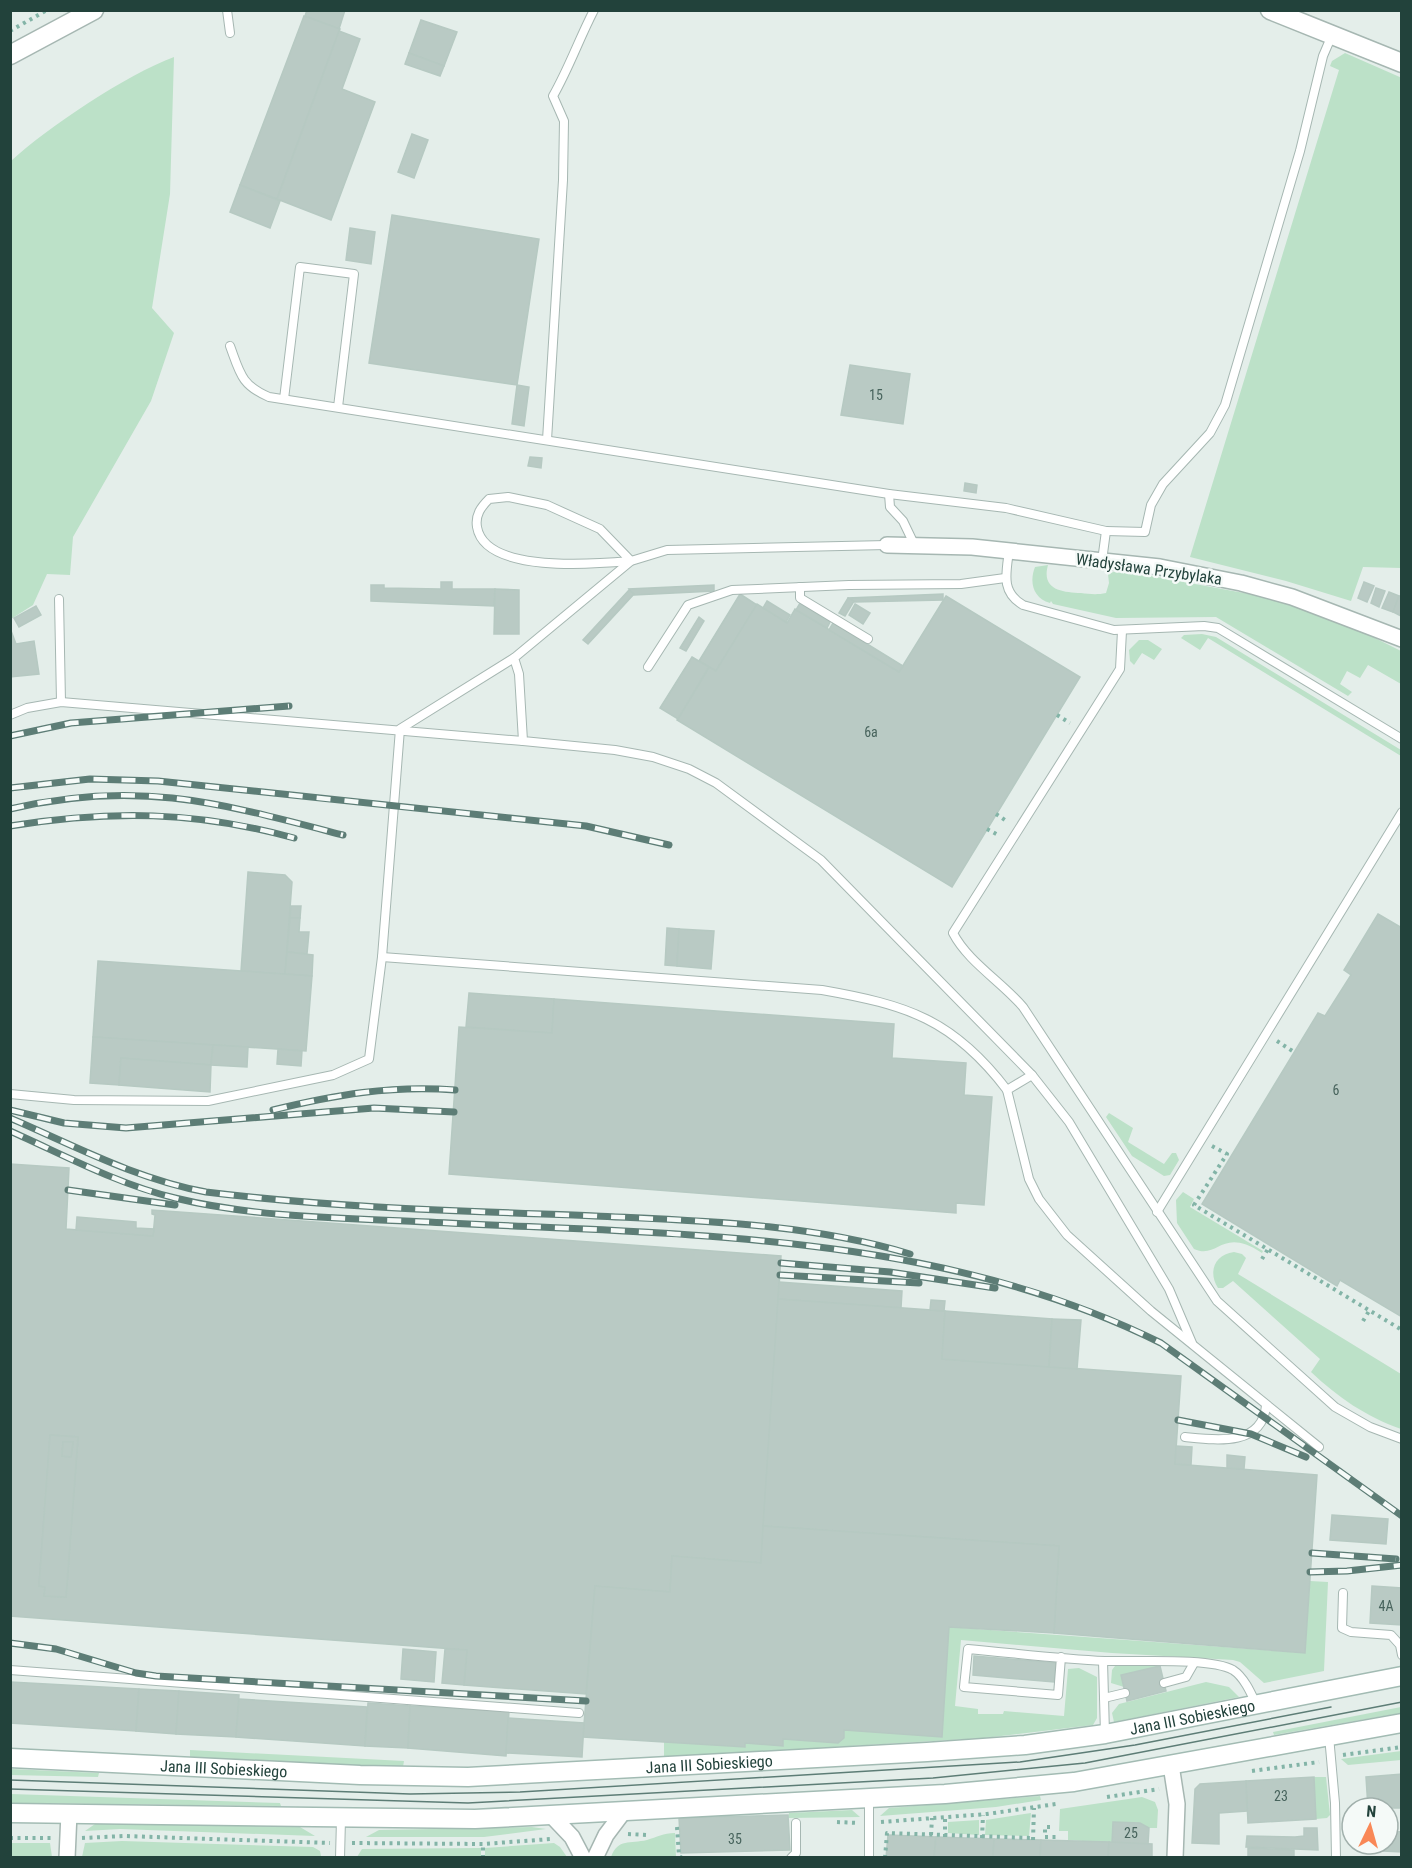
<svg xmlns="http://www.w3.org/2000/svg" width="1412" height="1868" font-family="'Roboto Condensed',sans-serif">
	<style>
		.green { fill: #bce1c8 }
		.building { fill: #b9cac4; stroke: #b6c9c2; stroke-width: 1.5; fill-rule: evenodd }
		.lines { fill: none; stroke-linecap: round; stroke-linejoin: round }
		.service-casing { stroke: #a6b7b2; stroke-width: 10 }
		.minor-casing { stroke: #a6b7b2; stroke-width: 18 }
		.tertiary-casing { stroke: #a6b7b2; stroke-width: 21 }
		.secondary-casing { stroke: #a2bbb3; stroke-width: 21 }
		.path { stroke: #83b4a7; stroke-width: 4; stroke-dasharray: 3 4.5; stroke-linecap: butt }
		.service { stroke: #fff; stroke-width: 8 }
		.minor { stroke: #fff; stroke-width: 15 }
		.tertiary { stroke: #fff; stroke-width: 18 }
		.secondary { stroke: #fff; stroke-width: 18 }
		.tram { stroke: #5d7d76; stroke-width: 1.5 }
		.rail-casing { stroke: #5d7d76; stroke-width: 7 }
		.rail { stroke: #f5faf8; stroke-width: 4.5; stroke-dasharray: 14; stroke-linecap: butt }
		.labels { text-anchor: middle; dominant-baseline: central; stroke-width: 5; stroke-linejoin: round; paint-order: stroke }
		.number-label { font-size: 14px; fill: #48645d }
		.street-label { font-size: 16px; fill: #22423b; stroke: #f5faf8 }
	</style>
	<rect width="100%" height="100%" fill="#e4eeea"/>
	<!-- green -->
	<g class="green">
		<polygon points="1345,53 1402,78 1401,568 1363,567 1351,601 1286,581 1190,557 1339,70 1330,66 1332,61"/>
		<path d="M174,57L170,194L152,308L174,333L151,401L73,537L70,575L47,574L33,605L11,619V161C48,127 126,75 174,57Z"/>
		<path d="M1048,565C1041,590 1062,592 1081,593C1089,594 1097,595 1106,593L1109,583L1108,574L1119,570L1271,598L1369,635L1401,651V684L1368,665L1360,678L1347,671L1340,684L1352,692L1348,696L1216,617L1116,618L1053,604L1051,601L1050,603C1033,598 1029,582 1035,567Z"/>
		<polygon points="1202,634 1216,637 1401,750 1401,756 1208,638 1200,650 1181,638 1184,635"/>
		<polygon points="1139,640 1148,640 1162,649 1154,660 1142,653 1134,665 1130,661 1129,650"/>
		<polygon points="1109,1113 1133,1128 1128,1142 1164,1164 1172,1153 1176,1153 1179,1160 1170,1175 1164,1176 1132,1156 1106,1117"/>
		<path d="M1183,1192L1194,1199L1190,1207L1263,1251L1262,1253C1221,1226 1219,1260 1194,1249L1177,1223L1176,1200Z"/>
		<path d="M1234,1252L1242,1254L1246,1258L1238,1274L1401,1374V1429C1365,1416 1339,1398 1311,1372L1320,1359L1233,1281L1223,1288H1218C1208,1272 1214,1255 1234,1252Z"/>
		<polygon points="1310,1581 1328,1582 1324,1671 1264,1683 1240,1662 1233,1660 1112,1653 961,1640 955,1706 978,1709 978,1714 1003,1714 1004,1711 1064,1716 1068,1669 1079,1668 1097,1677 1097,1718 1093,1725 984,1738 664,1757 664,1742 745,1747 745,1743 783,1745 783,1739 838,1743 843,1738 844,1730 947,1650 949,1627 1305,1653"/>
		<polygon points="1115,1666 1160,1666 1122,1675 1124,1687 1111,1683 1112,1670"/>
		<polygon points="1206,1682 1229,1687 1239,1697 1114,1722 1112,1713 1119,1704"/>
		<polygon points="1401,1707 1401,1713 1274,1735 1273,1732"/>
		<polygon points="190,1750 404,1761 403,1767 190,1758"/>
		<polygon points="1401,1751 1401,1760 1348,1765 1341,1759"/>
		<polygon points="11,1769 99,1773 98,1777 11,1775"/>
		<polygon points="1314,1777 1326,1777 1330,1815 1327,1818 1316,1819"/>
		<polygon points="11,1794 280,1803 281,1806 11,1803"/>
		<polygon points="1040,1796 1041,1800 996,1807 880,1816 889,1808"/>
		<polygon points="1142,1797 1155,1802 1158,1810 1157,1828 1149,1828 1140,1823 1114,1822 1112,1843 1068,1840 1068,1831 1059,1831 1060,1809"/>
		<polygon points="852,1810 860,1817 788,1818 789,1813"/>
		<polygon points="1031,1813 1029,1836 985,1835 986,1820"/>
		<polygon points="979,1820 979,1835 948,1833 948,1822"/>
		<polygon points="107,1823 300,1827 315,1836 120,1829 85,1831 95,1824"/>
		<polygon points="532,1827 546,1829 484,1837 366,1837 379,1830"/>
		<path d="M675,1833L676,1857H611C618,1838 630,1844 647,1840C657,1837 663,1833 675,1833Z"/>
		<polygon points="122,1841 313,1847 320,1851 321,1856 326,1857 82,1857 85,1843"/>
		<polygon points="11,1843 50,1843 52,1857 11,1857"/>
		<polygon points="554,1843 560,1847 567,1857 485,1857 485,1848"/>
		<polygon points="481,1848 481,1857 357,1857 362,1849"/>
	</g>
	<!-- building -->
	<g class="building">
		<polygon points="307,10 345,10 339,29 305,16"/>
		<polygon points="304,16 340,29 277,199 240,185"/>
		<polygon points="421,20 457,32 444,66 409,53"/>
		<polygon points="339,31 360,39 342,89 375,102 331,220 277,199"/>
		<polygon points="409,53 444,66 440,76 405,64"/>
		<polygon points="412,134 428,140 414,178 398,172"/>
		<polygon points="240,185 280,201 270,228 230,212"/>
		<polygon points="392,215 539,239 517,385 369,363"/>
		<polygon points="350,228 375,232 371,264 346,260"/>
		<polygon points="850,365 910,374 903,424 841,415"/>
		<polygon points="517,385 529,387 524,426 512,424"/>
		<polygon points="530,457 542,458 541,468 528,466"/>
		<polygon points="965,483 977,485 976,493 964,491"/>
		<polygon points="441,582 452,582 452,589 495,589 494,606 371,601 371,585 384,585 384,588 441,589"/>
		<polygon points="1364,582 1374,586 1367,602 1358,598"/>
		<polygon points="714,585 714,591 634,595 629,589"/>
		<polygon points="1376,588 1385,591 1379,607 1371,603"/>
		<polygon points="495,589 519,590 519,634 494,634"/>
		<polygon points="629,590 634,594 588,644 583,640"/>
		<polygon points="1389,592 1399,596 1393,612 1382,608"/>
		<polygon points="740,594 757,605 716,671 699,661"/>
		<polygon points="943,594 943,600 854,602 849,598"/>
		<polygon points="946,596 1080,677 952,887 677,720 709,667 716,671 757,604 787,623 795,609 899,672"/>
		<polygon points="1399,596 1402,597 1401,616 1393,612"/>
		<polygon points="848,598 854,601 845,616 839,613"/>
		<polygon points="767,601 790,615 786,622 763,608"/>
		<polygon points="800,603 830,622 827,628 796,610"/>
		<polygon points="855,604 870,613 863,624 849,615"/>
		<polygon points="36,606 41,615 19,627 14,618"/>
		<polygon points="699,617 704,621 686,651 680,648"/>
		<polygon points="833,623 903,666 899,672 829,630"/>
		<polygon points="10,628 16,644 34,641 39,674 10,677"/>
		<polygon points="692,657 709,667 678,719 660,708"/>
		<polygon points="248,872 285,875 292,882 285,974 241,971"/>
		<polygon points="291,906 301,906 300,918 290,918"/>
		<polygon points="1378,914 1402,928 1402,1317 1340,1280 1337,1286 1202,1204 1318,1013 1325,1016 1351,975 1344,970"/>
		<polygon points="290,918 300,918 299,932 309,932 307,954 287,952"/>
		<polygon points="667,928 679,929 677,966 665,965"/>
		<polygon points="679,929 714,931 711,969 677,966"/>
		<polygon points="287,952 313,955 312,976 285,974"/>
		<polygon points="98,961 312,976 306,1051 93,1037"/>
		<polygon points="469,993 554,999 552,1033 466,1027"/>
		<polygon points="554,999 894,1024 892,1058 966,1063 964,1095 992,1097 984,1205 956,1203 956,1213 449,1174 459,1027 552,1033"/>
		<polygon points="93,1037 213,1045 211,1065 121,1058 119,1085 90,1083"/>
		<polygon points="213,1045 248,1047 247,1067 211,1065"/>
		<polygon points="278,1049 302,1051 301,1066 277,1064"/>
		<polygon points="121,1058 211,1065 210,1092 119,1085"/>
		<path d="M10,1164L69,1168L66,1229L153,1236L155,1215L152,1214V1210L781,1256L761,1563L672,1556L670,1592L595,1586L586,1694L464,1685L467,1650L10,1616ZM50,1435L78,1437L66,1597L44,1596L45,1587L39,1586Z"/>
		<polygon points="77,1217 136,1222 136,1228 154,1229 153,1236 76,1230"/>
		<polygon points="779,1282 902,1291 901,1308 778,1299"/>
		<polygon points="778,1299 945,1311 942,1359 1181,1376 1175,1464 1317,1475 1305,1653 1054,1633 1059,1546 763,1526"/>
		<polygon points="931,1300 945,1301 944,1311 930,1310"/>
		<polygon points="945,1311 1052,1319 1049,1367 942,1359"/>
		<polygon points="1052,1319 1081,1320 1077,1369 1049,1367"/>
		<path d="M50,1435L78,1437L66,1597L44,1596L45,1587L39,1586ZM63,1442H73L71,1457L62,1456Z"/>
		<polygon points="63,1442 73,1442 71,1457 62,1456"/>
		<polygon points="1176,1446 1192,1447 1191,1465 1175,1464"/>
		<polygon points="1227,1455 1245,1457 1244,1469 1227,1468"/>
		<polygon points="1332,1515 1388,1519 1386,1544 1330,1540"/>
		<polygon points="763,1526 1059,1546 1054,1633 949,1627 942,1737 844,1730 844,1738 838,1743 783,1739 783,1746 745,1743 745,1747 583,1737 595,1586 670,1592 672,1556 761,1563"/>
		<polygon points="1372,1586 1402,1588 1402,1625 1370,1623"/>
		<polygon points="403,1649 436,1652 434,1682 401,1679"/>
		<polygon points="445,1649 467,1650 464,1685 442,1683"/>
		<polygon points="974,1656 1056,1663 1054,1682 973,1675"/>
		<polygon points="1160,1666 1166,1691 1127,1701 1121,1675"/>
		<polygon points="10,1682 139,1689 136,1731 10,1723"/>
		<polygon points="139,1689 179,1691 176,1734 136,1731"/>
		<polygon points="179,1691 239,1695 236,1737 176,1734"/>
		<polygon points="239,1699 367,1707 365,1746 236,1737"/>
		<polygon points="368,1703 410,1706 408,1748 365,1746"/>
		<polygon points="410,1706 509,1711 506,1756 408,1748"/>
		<polygon points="508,1718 584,1723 582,1757 506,1753"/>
		<polygon points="1402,1774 1402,1808 1368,1808 1366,1777"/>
		<polygon points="1314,1777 1316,1819 1248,1823 1246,1781"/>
		<polygon points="1246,1781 1247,1811 1219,1813 1219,1844 1192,1843 1195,1789 1200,1784"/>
		<polygon points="788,1815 790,1850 681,1853 679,1818"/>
		<polygon points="1113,1822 1140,1823 1149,1828 1148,1844 1112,1843"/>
		<polygon points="1304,1828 1317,1828 1318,1850 1246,1847 1247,1836 1295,1837 1304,1836"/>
		<polygon points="1388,1831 1402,1832 1402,1852 1363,1850 1363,1844 1388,1844"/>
		<polygon points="888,1835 936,1837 934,1858 886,1858"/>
		<polygon points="936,1837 994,1839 993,1858 934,1858"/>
		<polygon points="994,1839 1041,1840 1040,1858 993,1858"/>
		<polygon points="1041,1840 1109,1842 1108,1858 1040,1858"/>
		<polygon points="1109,1842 1152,1844 1152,1858 1108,1858"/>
		<polygon points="1248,1848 1294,1850 1294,1858 1248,1858"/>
	</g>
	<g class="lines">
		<!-- service casing -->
		<g class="service-casing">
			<g id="service">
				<polyline points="227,10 230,33"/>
				<path d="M230,346C240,373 241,385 269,397L889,494L1006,508L1106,531L1102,561"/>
				<polyline points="284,399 300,267 354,274 338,407"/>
				<path d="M547,440L563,180L564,121L553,96C569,68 579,39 594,10"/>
				<polyline points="889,494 890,507 903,521 914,544"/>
				<path d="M508,497L547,505L600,529L631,561C596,564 485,574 477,527C475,515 481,507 489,499Z"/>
				<polyline points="1106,531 1145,532 1151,505 1163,484 1210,433 1225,405 1300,151 1323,56 1332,35"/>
				<polyline points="887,545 667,550 631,561 514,658 519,674 523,741 615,750 653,757 689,769 716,783 821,860 1032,1075 1007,1090 1029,1179 1039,1199 1067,1235 1151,1311 1319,1447"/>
				<path d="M1009,551C1006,574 1001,592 1023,605L1114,630L1204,626L1218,628L1402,739"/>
				<polyline points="800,587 800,598 868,639"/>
				<polyline points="59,599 61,702"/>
				<path d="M1122,631L1120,669L953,933C968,962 1002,982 1023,1007L1217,1301L1335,1407L1370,1427L1402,1439"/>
				<polyline points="648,667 688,605 732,590 849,585 961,584 1005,578"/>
				<polyline points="10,715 27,708 61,702 523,741"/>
				<path d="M382,957L822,990C907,1005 953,1019 1007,1090"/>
				<polyline points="1032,1075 1069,1122 1169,1289 1192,1343"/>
				<polyline points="10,1094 74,1100 208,1101 333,1075 369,1059 382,957 400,729 514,658"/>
				<polyline points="1157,1212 1402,812"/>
				<path d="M1185,1437C1215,1440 1262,1447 1266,1406"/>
				<polyline points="1343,1593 1342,1628 1351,1632 1391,1635 1400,1645 1402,1655"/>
				<path d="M1061,1657L1058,1695L964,1687L968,1649C1013,1653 1059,1659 1105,1661C1134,1662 1211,1657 1233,1670C1244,1677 1251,1693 1256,1704"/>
				<polyline points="1103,1661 1105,1734"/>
				<polyline points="10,1670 579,1713"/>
				<polyline points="1164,1683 1186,1677 1194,1663"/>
				<polyline points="1104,1698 1125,1693"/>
				<polyline points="1329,1736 1335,1803 1336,1858"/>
				<polyline points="340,1858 341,1819"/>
				<polyline points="791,1858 796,1853 796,1823"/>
				<polyline points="869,1858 869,1799"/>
			</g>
		</g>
		<!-- minor casing -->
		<g class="minor-casing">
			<g id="minor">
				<polyline points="887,545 972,547 1160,567 1241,583 1292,597 1402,639"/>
				<polyline points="1171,1765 1177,1804 1175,1858"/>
				<polyline points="552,1816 572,1837 583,1858"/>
				<polyline points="67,1858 69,1813"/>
				<polyline points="595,1858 606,1835 624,1811"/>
			</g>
		</g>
		<!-- tertiary casing -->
		<g class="tertiary-casing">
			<g id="tertiary">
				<polyline points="1270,10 1402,63"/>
				<polyline points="10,55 94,10"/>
			</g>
		</g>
		<!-- secondary casing -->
		<g class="secondary-casing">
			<g id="secondary">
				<path id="s1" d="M10,1758L360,1775L468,1777L927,1752L1025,1745L1105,1734L1402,1676"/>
				<polyline points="10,1813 475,1819 945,1794 1074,1782 1402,1723"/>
			</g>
		</g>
		<!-- path -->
		<g class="path">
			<polyline points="10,31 47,10"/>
			<polyline points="1057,715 1070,723"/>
			<polyline points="996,814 1008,822"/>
			<polyline points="987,829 1000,836"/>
			<polyline points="1277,1041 1294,1052"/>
			<polyline points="1212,1146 1227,1154 1194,1205 1402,1330"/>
			<polyline points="1262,1259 1268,1249"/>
			<polyline points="1363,1321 1369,1311"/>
			<polyline points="1343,1755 1402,1747"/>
			<polyline points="1252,1771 1319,1762"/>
			<polyline points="1107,1797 1159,1789"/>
			<polyline points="837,1822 859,1823"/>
			<polyline points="881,1822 987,1814 1056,1804"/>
			<polyline points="677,1827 679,1856 682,1858"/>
			<polyline points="1050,1827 1045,1827 1045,1837 1057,1837 1057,1840"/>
			<polyline points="628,1834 648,1835"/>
			<polyline points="931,1835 932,1818"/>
			<polyline points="945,1837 945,1817"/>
			<polyline points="10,1838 51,1838"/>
			<polyline points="82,1838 124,1836 330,1843"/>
			<polyline points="982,1838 983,1815"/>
			<polyline points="1033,1840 1034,1808"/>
			<polyline points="352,1843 483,1844 551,1839"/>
			<polyline points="483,1858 483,1844"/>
			<polyline points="885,1858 887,1833 1033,1838"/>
		</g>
		<!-- service -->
		<use href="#service" class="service"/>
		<!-- minor -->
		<use href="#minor" class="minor"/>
		<!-- tertiary -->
		<use href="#tertiary" class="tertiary"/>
		<!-- secondary -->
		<use href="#secondary" class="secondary"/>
		<!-- tram -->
		<g class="tram">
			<polyline points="10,1780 410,1794 520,1792 1020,1762 1135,1745 1331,1707"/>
			<polyline points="10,1789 468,1803 933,1778 1085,1763 1402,1702"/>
		</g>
		<!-- rail casing -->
		<g class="rail-casing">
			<g id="rail">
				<polyline points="10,736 71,723 289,706"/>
				<polyline points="10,788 90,779 158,781 586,826 669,845"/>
				<path d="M10,809C138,779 220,803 343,835"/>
				<path d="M10,826C111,810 196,811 294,838"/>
				<polyline points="10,1110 64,1123 126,1128 374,1108 454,1112"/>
				<path d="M273,1110C334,1095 391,1085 455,1090"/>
				<path d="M10,1118C75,1146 136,1179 206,1192C335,1208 465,1211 595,1216C701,1221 808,1223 910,1254"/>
				<path d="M10,1131C64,1155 117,1184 175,1198C257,1218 345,1218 429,1222C675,1235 935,1230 1161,1343L1402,1516"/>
				<polyline points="68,1190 175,1205"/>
				<polyline points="781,1263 890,1272 995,1288"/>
				<polyline points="780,1275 919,1283"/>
				<polyline points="1178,1420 1251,1434 1306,1457"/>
				<polyline points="1312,1553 1396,1559"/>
				<polyline points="1310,1572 1347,1571 1402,1565"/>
				<polyline points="10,1643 56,1649 136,1673 156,1676 586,1701"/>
			</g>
		</g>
		<!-- rail -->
		<use href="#rail" class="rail"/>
	</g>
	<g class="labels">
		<!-- number labels -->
		<g class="number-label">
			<text x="876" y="395">15</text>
			<text x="871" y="732">6a</text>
			<text x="1336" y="1090">6</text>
			<text x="1386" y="1606">4A</text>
			<text x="1281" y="1796">23</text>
			<text x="1131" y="1833">25</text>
			<text x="735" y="1839">35</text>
		</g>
		<!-- street labels -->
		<g class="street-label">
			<text transform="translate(1149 569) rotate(8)">Władysława Przybylaka</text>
			<text stroke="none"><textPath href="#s1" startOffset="1186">Jana III Sobieskiego</textPath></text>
			<text stroke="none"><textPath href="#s1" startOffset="700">Jana III Sobieskiego</textPath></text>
			<text stroke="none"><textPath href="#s1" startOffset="214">Jana III Sobieskiego</textPath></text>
		</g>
	</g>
	<!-- border -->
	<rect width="1412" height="1868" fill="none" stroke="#22423b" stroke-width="24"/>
	<!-- north arrow -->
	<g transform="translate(1370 1826) rotate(5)"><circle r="28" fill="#f5faf8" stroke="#a1b0ac" stroke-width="1.5"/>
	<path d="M0-4.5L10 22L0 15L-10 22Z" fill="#f98857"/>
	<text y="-9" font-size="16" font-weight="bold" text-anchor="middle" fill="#22423b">N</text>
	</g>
</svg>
